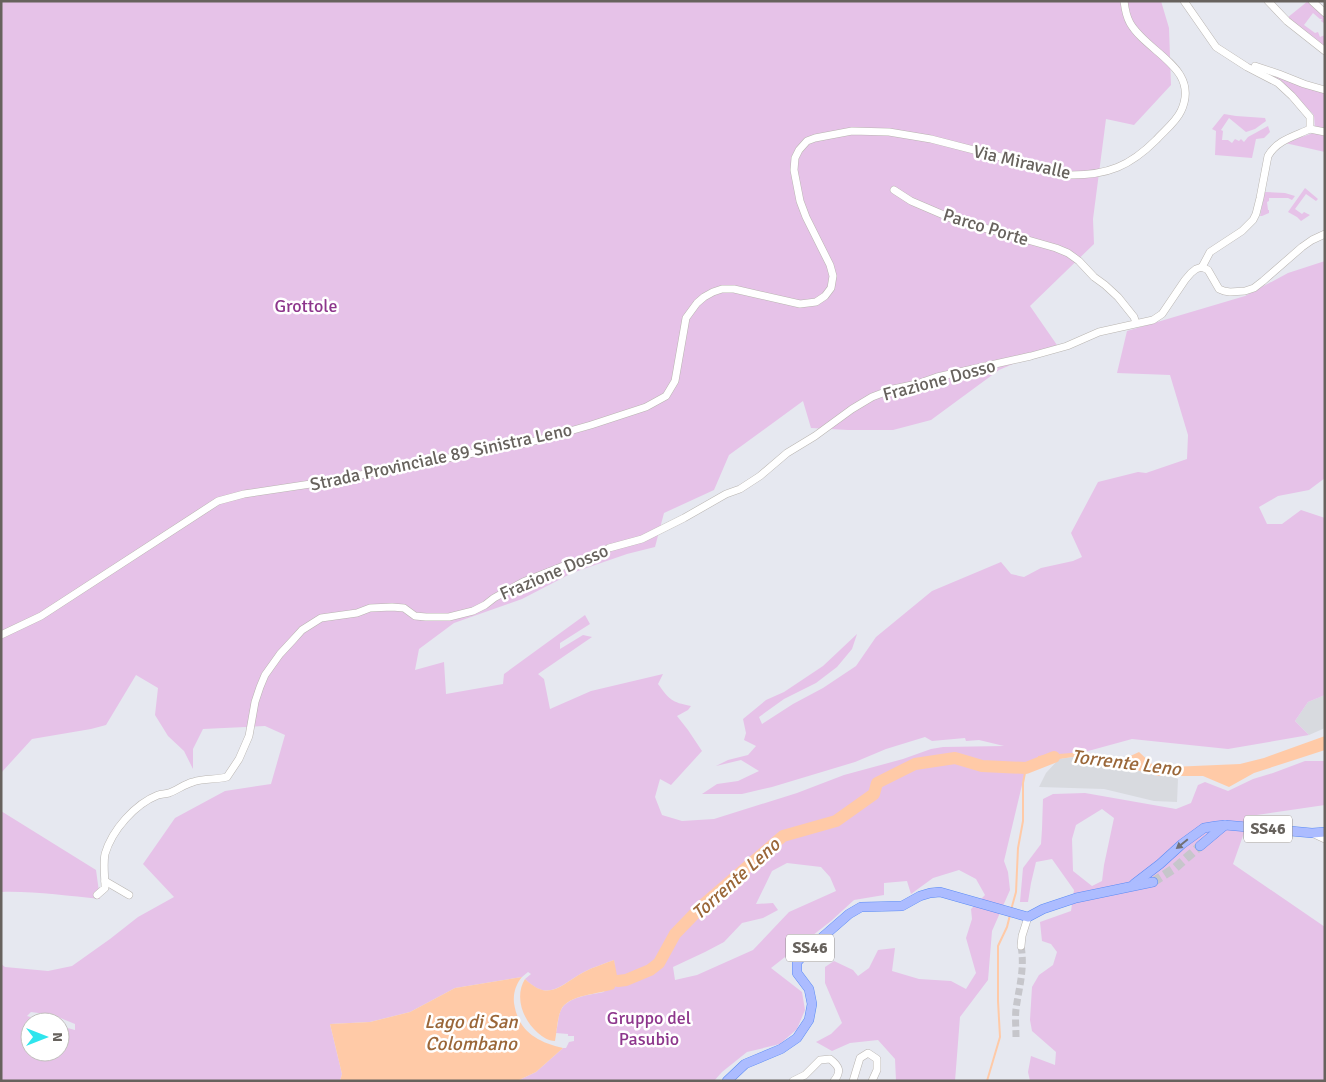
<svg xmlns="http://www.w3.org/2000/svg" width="1326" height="1082" font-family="Signika,sans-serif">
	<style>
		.industrial { fill: #d8dadf }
		.green { fill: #e6c2e8; fill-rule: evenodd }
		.water { fill: #ffcaa7 }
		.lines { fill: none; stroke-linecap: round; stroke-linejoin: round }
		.stream { stroke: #ffcaa7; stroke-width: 2 }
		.river { stroke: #ffcaa7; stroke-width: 12 }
		.minor-tunnel { stroke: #c6c6cb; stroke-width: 7; stroke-dasharray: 7 3.5; stroke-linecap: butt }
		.major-tunnel { stroke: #c6c6cb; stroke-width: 9; stroke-dasharray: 9 4.5; stroke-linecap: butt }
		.minor-casing { stroke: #b9b5b1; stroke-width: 8 }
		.major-casing { stroke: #5a8bf5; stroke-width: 10 }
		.minor { stroke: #fff; stroke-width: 7 }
		.major { stroke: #acbcff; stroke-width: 9 }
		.oneway { fill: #717075 }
		.labels { text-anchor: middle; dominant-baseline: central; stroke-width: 5; stroke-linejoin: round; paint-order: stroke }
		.shield { fill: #fff; stroke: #95918e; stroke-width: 1 }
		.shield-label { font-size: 16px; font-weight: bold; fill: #67625d }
		.street-label { font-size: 18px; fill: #67625d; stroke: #fff }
		.park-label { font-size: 18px; fill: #8d368c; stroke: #fff }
		.water-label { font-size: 19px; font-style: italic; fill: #9a6638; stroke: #fff }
	</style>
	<rect width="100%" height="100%" fill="#e6e8f0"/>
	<!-- industrial -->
	<g class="industrial">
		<polygon points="1325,695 1325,728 1309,735 1295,721 1308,702"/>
		<polygon points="1073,757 1115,764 1120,767 1145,772 1158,776 1171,776 1178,779 1177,802 1154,801 1104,789 1039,787 1046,773 1059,759"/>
	</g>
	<!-- green -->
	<g class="green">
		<path d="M1,1H1161L1169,28L1171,85L1134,125L1106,119L1093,219L1094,244L1030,306L1057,345L999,370L931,420L893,430H848L811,428L803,401L729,455L714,490L664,513L655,547L627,554L572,573L522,599L454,623L419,649L415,670L444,662L446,694L503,684L504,674L585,615L590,624L560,643V649L583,635L592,637L538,674L544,679L550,709L591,691L663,674L658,684C670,700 671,702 691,706L688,710L677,716L688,730L702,751L671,785L660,779L655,797L662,815L682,821L714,819L797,793L844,775L903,759L931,749L943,747L1004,746L979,740L966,741L965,738L932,741L925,737L886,749L855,762L772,787L742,794H702L717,784L738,781L759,771L741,760L716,766L728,760L748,755L756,746L744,740L746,733L743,719L766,700L784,692L823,666L857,634L852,649L837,667L816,683L784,699L759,717L762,724L793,704L823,688L856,666L876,637L932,591L1001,562L1011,574L1024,577L1041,568L1073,561L1082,557L1071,533L1098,482L1138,472L1146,473L1187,459L1188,435L1170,375L1117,373L1127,331L1245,296L1288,273L1325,261V478L1309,490L1278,496L1259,507L1267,524H1282L1301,510L1325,518V695L1308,702L1295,721L1309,735L1228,749L1132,739L1026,768L1004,861L1008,872L1010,890L992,931L988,980L960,1017L955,1081H896L895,1059L878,1040L850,1043L832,1051L816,1042L831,1034L842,1023L825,983V967L834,961L853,970L858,976L869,968L878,950L895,948L892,971L919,979L951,981L966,989L976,973L966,938L972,919L971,909L985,895L976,879L959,870L933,878L911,894L907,881L884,883V895L854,900L831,921L771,968L802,992L805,1010L797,1029L780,1044L747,1052L722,1072L714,1081H517L536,1072L563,1048H566L569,1042L574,1041V1036H568V1034L556,1033C558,1025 558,1016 561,1010C568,996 591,995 604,992L615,971L614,960C604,964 593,967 584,972C561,984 549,1003 525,979L531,974L528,972L522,977L455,988L410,1012L370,1022L330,1024L342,1074L340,1081H1V964L5,967L48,971L72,966L110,939L138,917L174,897L143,864L175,818L225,791L271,784L285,735L265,726L203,729L193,749V769L184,751L168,736L155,715L158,688L136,675L106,725L91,729L32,739L1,773ZM787,863L821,867L830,877L836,891L789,912L753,950L697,975L675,980L673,967L705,952L724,942L742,923L763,918L778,910L773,903L756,904L772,871ZM31,1012L53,1015L75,1024V1030L60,1026V1052H30V1022H46L27,1016Z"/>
		<polygon points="1308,1 1310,1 1325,15 1325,24 1321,21 1322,19 1320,19 1313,13 1304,25 1315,33 1318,32 1320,37 1325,35 1325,48 1287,18"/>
		<polygon points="1256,69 1325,92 1325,130 1315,127 1314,116 1313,114 1285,85 1276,78"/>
		<polygon points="1224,114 1236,116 1265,118 1266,121 1255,129 1246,132 1229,118 1221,130 1223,131 1222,140 1228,140 1232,143 1235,139 1239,141 1241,139 1244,142 1248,137 1268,126 1270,132 1264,138 1256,139 1252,158 1215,155 1216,131 1212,129"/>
		<polygon points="1313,133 1325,134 1325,152 1285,143"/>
		<polygon points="1305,188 1318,199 1316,201 1306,194 1295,209 1302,214 1304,212 1310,215 1301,221 1297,217 1288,212"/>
		<polygon points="1265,192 1285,193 1295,196 1292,200 1288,198 1269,198 1269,201 1267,202 1268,210 1269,210 1269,213 1262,216 1260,216"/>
		<path d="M1305,761H1325V805L1250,816L1233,864L1325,927V1081H1030L1028,1072L1031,1056L1055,1065L1056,1052L1032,1031L1030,1020L1032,987L1039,975L1053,965L1057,952L1051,944L1042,941L1040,922L1071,911L1074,890L1052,859L1036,862L1031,883L1028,902H1020L1023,868L1041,844L1042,829L1043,799L1053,794L1085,793L1176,809L1191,803L1198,785L1205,782L1228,791L1253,779L1273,773ZM1102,809L1114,818L1104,865L1102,881L1092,886L1073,871L1072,839L1076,825Z"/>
		<path d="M1,811L96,870L100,899C67,896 34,891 1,892Z"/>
	</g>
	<!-- water -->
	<g class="water">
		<polygon points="1325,736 1325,750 1254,773 1229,787 1203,776 1158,776 1145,772 1120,767 1115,764 1073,757 1059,759 1040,767 1038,756 1059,754 1083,752 1109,758 1124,759 1139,752 1152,764 1171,767 1240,764 1264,758"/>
		<path d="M614,960L618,981L614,989C599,994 567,995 561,1010C557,1019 557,1031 555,1041C548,1041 543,1037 538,1033C523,1020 514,997 525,979C550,1003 561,984 584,972C593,967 604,964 614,960Z"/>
		<path d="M522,977C516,984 513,993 514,1003C518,1031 537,1042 563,1048L536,1072L517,1081H340L342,1074L330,1024L370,1022L410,1012L455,988Z"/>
	</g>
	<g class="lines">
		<!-- stream -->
		<g class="stream">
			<polyline points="1011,910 1016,892 1018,848 1023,821 1023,783 1026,768"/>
			<polyline points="987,1081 1000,1037 998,1001 998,946 1007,927 1010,915"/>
		</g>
		<!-- river -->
		<polyline class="river" points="618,981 626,980 650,970 659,963 675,934 704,904 783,836 836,821 874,794 877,783 915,764 955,758 982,766 1026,768 1054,757"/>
		<!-- minor-tunnel -->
		<path class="minor-tunnel" d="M1016,1037C1016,1028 1015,1018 1016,1009C1019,987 1025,969 1021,946"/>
		<!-- major-tunnel -->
		<polyline class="major-tunnel" points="1153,882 1175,868 1200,846"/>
		<!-- minor casing -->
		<g class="minor-casing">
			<g id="minor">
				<path d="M1184,1L1216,47L1247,67L1278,83L1292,96L1310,117V129C1295,136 1277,140 1268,156L1260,198L1256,214L1253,220L1242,231L1210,252L1202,267"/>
				<polyline points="1268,1 1287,21 1325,51"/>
				<polyline points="1312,1 1325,13"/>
				<polyline points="1255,66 1279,74 1304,84 1325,90"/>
				<polyline points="1310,129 1325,132"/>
				<polyline points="894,190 911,201 960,222 996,231 1056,248 1068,253 1079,261 1094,277 1105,285 1118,297 1134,317 1136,323"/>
				<path d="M1,635L41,616L218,501L244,494L324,482L531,442L591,425L646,407L666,396L675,381L686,318L697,303L704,297L713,292L722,289H734L800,304L816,302L825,296L831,288L833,276L830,265L806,217L800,201L794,170L795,158L799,150L807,141L815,138L852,131L889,132L931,139L1071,175C1108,175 1130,166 1156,140C1164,131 1176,122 1181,111C1201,68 1147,53 1130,23C1126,16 1125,9 1124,1"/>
				<polyline points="1312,833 1325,839"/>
				<polyline points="105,881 129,895"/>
				<path d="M97,895L105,888C105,877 103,864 105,854C112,830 135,804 158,795C161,794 165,794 169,793C177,790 185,784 193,782C205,778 216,780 227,777L239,759L249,736L255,702L260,687L265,675L280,654L293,640L302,630L321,618L357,613L370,608L392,607L404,608L415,616L426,617H449L473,611L485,605L494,598L523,582L566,565L600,555L609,548L642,539L684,518L726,494L740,489L760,476L787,453L815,436L852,409L872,397L893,389L917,384L937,377L1031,356L1067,346L1099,332L1153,320L1162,314L1185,280L1191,273L1196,269L1202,267L1208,270L1219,289L1224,291L1230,292L1245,291L1254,288L1263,281L1302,247L1312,240L1325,234"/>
				<polyline points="1021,946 1022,936 1028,917"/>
				<path d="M793,1081L805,1075L820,1060L830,1059C839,1066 842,1071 834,1081"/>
				<polyline points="853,1081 860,1058 868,1053 877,1059 877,1070 872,1081"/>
			</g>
		</g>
		<!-- major casing -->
		<g class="major-casing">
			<g id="major">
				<polyline points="1200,846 1225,825"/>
				<polyline points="1134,884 1160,864 1182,844 1204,828 1216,826 1225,825 1312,833 1325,832"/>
				<polyline points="727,1081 745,1064 781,1049 797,1038 809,1020 812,1004 809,989 797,973 797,962 810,948 849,914 861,907 902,906 920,896 930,893 940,892 1028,917 1043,909 1076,898 1153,882"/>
			</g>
		</g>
		<!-- minor -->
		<use href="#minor" class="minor"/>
		<!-- major -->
		<use href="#major" class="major"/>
	</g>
	<!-- one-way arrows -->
	<defs><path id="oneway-solid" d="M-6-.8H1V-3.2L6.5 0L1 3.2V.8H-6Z" transform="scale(1.25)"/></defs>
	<use class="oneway" href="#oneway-solid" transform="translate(1182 844) rotate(141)"/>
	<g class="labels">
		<!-- shield labels -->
		<g class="shield">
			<rect x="1244" y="815.5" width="48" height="27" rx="4"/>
			<rect x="786" y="934.5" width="48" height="27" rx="4"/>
		</g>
		<g class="shield-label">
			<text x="1268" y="829">SS46</text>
			<text x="810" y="948">SS46</text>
		</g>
		<!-- street labels -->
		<g class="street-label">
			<text transform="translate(1022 162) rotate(13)">Via Miravalle</text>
			<text transform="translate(986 227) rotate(17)">Parco Porte</text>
			<text transform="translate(939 380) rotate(-15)">Frazione Dosso</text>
			<text transform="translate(441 457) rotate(-12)">Strada Provinciale 89 Sinistra Leno</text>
			<text transform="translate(554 572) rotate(-23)">Frazione Dosso</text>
		</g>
		<!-- park labels -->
		<g class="park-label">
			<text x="306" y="306">Grottole</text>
			<text x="649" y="1018">Gruppo del<tspan x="649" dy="21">Pasubio</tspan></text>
		</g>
		<!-- water labels -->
		<g class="water-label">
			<text transform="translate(1126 763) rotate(7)">Torrente Leno</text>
			<text transform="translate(736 879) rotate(-42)">Torrente Leno</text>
			<text x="471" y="1022">Lago di San<tspan x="471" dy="22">Colombano</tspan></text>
		</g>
	</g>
	<!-- border -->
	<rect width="1326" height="1082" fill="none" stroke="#67625d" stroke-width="5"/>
	<!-- north arrow -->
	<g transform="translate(45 1037) rotate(90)"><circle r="24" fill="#ffffff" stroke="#c2c0be"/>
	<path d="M0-4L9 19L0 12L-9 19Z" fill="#2fe5ed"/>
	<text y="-8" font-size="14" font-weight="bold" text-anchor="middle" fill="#67625d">N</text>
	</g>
</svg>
